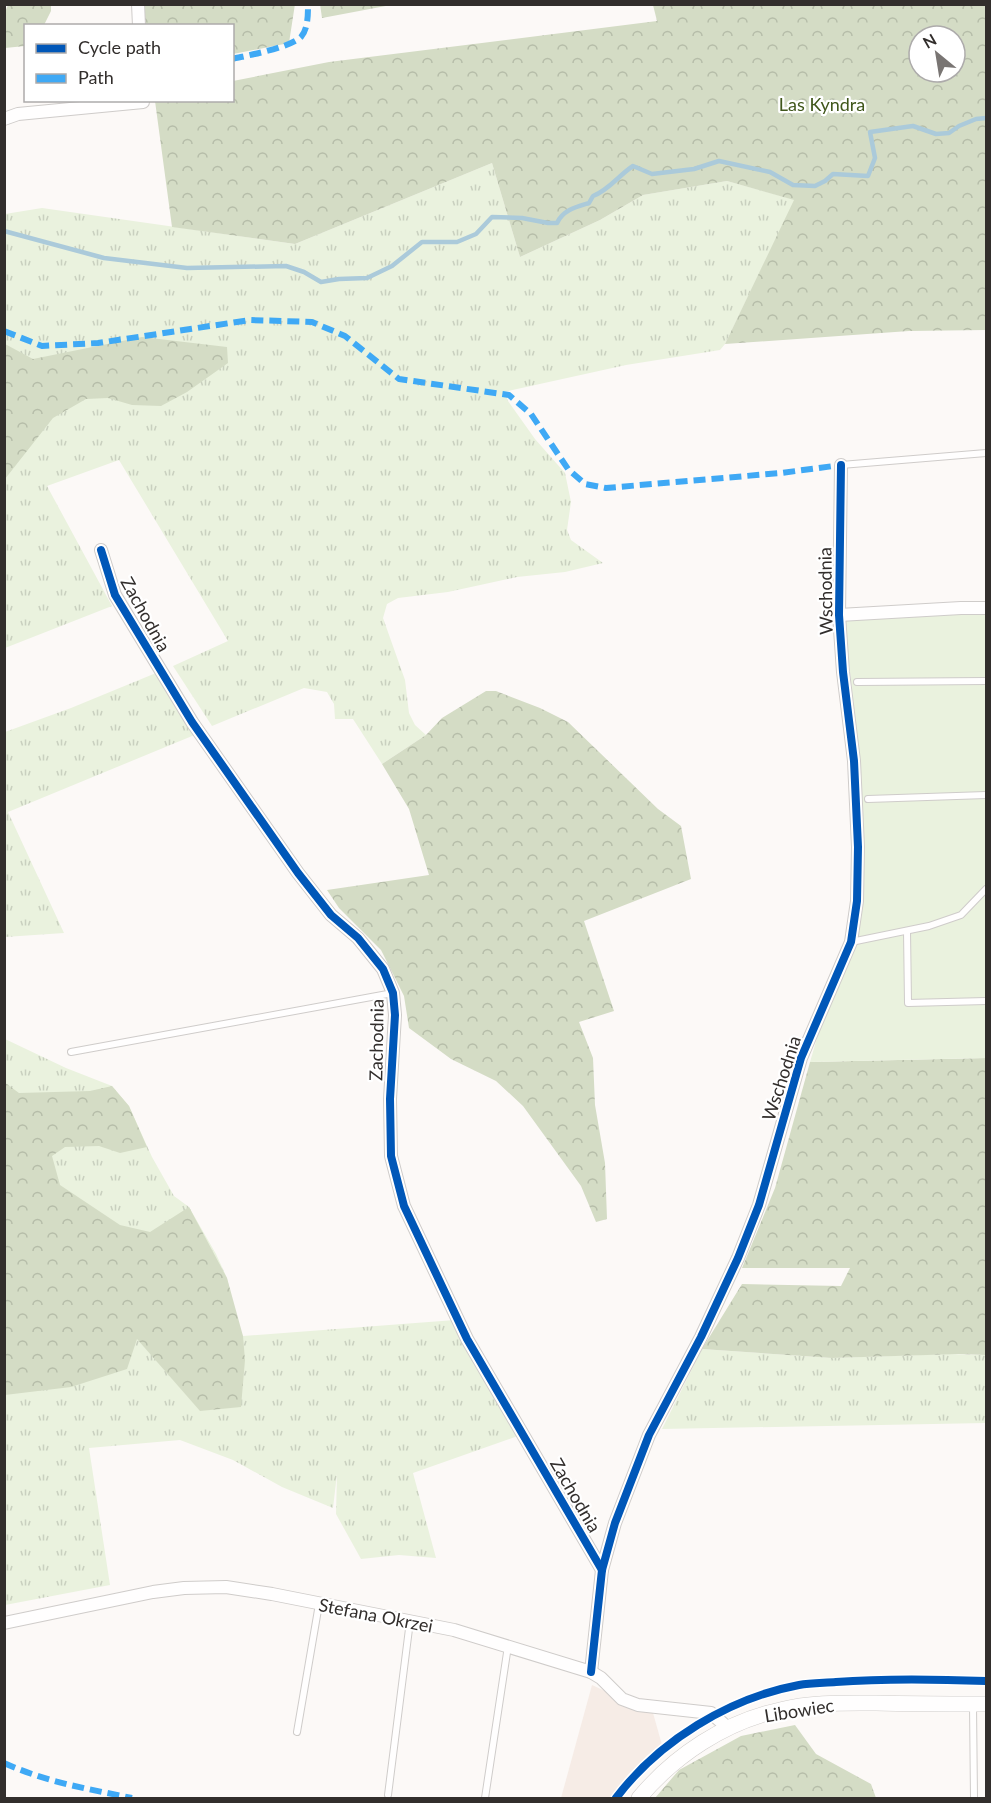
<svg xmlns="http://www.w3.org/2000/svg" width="991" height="1803" font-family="Lato,sans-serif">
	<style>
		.built { fill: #f6ece6 }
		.grass { fill: url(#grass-tufts) }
		.forest { fill: url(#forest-crowns); fill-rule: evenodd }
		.garden { fill: #eaf2de }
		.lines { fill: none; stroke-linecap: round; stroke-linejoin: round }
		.stream { stroke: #abcada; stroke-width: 4.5 }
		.service-casing { stroke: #cfccca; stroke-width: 8 }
		.minor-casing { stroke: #cfccca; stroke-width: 14 }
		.tertiary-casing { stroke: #cfccca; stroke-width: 16 }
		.service { stroke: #fffefe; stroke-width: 6 }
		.minor { stroke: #fffefe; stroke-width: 12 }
		.tertiary { stroke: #fffefe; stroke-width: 15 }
		.quiet { stroke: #3fa9f5; stroke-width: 6; stroke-dasharray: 12 6; stroke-linecap: butt }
		.cycleway-casing { stroke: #fff; stroke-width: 11 }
		.cycleway { stroke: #0057b8; stroke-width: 8 }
		.labels { text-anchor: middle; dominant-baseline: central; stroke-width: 4.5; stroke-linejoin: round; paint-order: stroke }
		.park-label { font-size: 18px; fill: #40571b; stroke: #fff }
		.street-label { font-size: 18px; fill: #322e2c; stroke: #fff }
	</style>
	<defs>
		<pattern id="grass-tufts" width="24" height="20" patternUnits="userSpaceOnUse" patternTransform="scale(1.5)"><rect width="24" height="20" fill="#eaf2de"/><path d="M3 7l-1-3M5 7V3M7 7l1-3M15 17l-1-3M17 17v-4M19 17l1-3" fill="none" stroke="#c9d0bf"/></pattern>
		<pattern id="forest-crowns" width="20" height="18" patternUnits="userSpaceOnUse" patternTransform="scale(1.5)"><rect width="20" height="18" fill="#d4dcc5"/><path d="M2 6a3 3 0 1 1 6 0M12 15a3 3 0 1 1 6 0" fill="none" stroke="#b6bda9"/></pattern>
	</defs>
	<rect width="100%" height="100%" fill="#fcf9f7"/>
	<!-- built -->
	<polygon class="built" points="592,1685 653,1713 662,1745 618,1798 561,1798"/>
	<!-- grass -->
	<g class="grass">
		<polygon points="492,163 520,257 600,220 643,195 727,181 795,200 725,344 720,350 626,365 504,392 508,401 535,439 565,473 571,502 567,530 571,540 603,563 565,572 517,577 448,592 398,598 387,604 383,618 405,680 409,713 415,725 426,735 382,764 353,719 335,719 334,704 327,692 304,688 212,726 173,666 228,641 119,460 47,486 112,606 5,648 5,214 42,208 295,244"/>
		<polygon points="156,673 197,734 8,812 64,933 5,937 5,732 71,708"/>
		<polygon points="5,1039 66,1068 112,1086 129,1106 152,1157 174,1196 189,1207 216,1254 227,1278 238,1327 243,1336 455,1320 518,1436 413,1473 436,1558 399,1555 361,1559 336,1514 337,1474 333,1508 282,1487 233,1460 180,1440 89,1448 110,1585 5,1605"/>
		<polygon points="702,1349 832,1358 949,1354 986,1355 986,1423 662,1429"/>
	</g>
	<!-- forest -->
	<g class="forest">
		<polygon points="295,4 289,43 233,54 232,26 145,25 143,5"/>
		<polygon points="320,4 391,4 391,5 322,18"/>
		<polygon points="8,5 51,5 51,11 44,25 26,26 25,46 5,48 5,12"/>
		<path d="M653,5H986V330L909,331L725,344L794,200L727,181L643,195L600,220L520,257L492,163L295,244L172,227L155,101L232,100L233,81L329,62L657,21ZM919,36H955V72H919Z"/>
		<polygon points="142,337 227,347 228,363 187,392 161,406 132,405 108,398 86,399 53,418 5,479 5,344 33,359"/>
		<polygon points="486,691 496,691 540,708 568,722 658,809 681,826 691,879 584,921 614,1011 579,1022 593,1058 595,1105 605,1163 607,1219 596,1222 581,1186 523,1106 496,1081 451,1059 409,1028 404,996 381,950 339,908 327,890 429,875 409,809 382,764 426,735 442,718"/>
		<polygon points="986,1058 986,1355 959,1354 832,1358 702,1349 742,1284 841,1286 850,1268 742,1268 775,1188 810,1062"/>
		<polygon points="4,1082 19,1093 90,1091 112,1086 129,1106 147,1147 120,1153 99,1146 65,1147 52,1156 60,1185 120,1225 150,1232 189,1207 227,1278 243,1336 245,1360 241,1407 200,1411 137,1339 127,1369 71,1387 5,1395"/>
		<polygon points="795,1725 816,1754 871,1784 876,1798 655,1798 679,1770 741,1736"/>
	</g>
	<!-- garden -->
	<polygon class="garden" points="986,606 986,1058 810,1062 822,1021 844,966 863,856 861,772 843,608"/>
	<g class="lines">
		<!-- stream -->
		<path class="stream" d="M4,231L104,258L187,268L286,266L304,272L321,282L339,279L367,278L392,266L422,242H457L476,234L492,217L522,218L548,223H557C563,210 576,207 589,203L593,196C609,190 619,175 633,166L652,174L694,169L719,161L770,172L793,185L815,186L825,181L833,174L868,176L875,158L870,132L913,126L936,134L949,133L959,126L976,119L986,118"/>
		<!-- service casing -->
		<g class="service-casing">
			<g id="service">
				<polyline points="841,465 986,453"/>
				<polyline points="857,682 986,681"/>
				<polyline points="868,799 986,795"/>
				<polyline points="907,931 908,1003 986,1001"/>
				<polyline points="851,942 929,926 961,915 986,889"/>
				<polyline points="71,1052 393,993"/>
				<polyline points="973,1705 974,1798"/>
				<polyline points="297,1732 319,1604"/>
				<polyline points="388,1795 410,1621"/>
				<polyline points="485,1798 508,1646"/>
			</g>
		</g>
		<!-- minor casing -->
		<g class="minor-casing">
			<g id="minor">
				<polyline points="138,4 139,26"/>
				<polyline points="4,119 18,114 143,102 143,100"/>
				<polyline points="101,550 115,595 192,722 298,873 331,915 358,938 383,969 393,993 395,1015 390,1099 391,1156 404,1206 467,1339 602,1570"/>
				<polyline points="839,615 961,608 986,608"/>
				<polyline points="4,1623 153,1592 184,1588 226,1587 272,1594 454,1630 591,1672 601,1678 622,1699 638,1705 711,1713 728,1728"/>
				<polyline points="591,1672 602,1570 615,1523 649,1435 701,1337 738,1258 759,1205 801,1058 851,942 857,901 858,847 854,761 843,672 839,615 841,465"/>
			</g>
		</g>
		<!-- tertiary casing -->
		<g class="tertiary-casing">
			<path id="tertiary" d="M639,1798C675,1755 725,1722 780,1710C811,1702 844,1703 876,1703C913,1704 950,1704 986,1704"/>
		</g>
		<!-- service -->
		<use href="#service" class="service"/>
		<!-- minor -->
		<use href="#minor" class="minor"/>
		<!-- tertiary -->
		<use href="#tertiary" class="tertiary"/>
		<!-- quiet -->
		<g class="quiet">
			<path d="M232,59C249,55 289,48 301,37C308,29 308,15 308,4"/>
			<polyline points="4,331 42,346 98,343 250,320 312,322 345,336 399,379 509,395 531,414 568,469 585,484 606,488 781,473 841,465"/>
			<path d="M4,1763C46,1782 88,1789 132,1798"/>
		</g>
		<!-- cycleway casing -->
		<g class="cycleway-casing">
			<g id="cycleway">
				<polyline points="101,550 115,595 192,722 298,873 331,915 358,938 383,969 393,993 395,1015 390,1099 391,1156 404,1206 467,1339 602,1570"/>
				<polyline points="591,1672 602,1570 615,1523 649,1435 701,1337 738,1258 759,1205 801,1058 851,942 857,901 858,847 854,761 843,672 839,615 841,465"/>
				<path d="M616,1798C659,1741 729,1698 799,1685C811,1683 824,1683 836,1682C886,1678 936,1679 986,1681"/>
			</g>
		</g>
		<!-- cycleway -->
		<use href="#cycleway" class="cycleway"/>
	</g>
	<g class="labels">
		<!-- park labels -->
		<g class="park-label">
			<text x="822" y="104">Las Kyndra</text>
		</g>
		<!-- street labels -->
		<g class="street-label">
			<text transform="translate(825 591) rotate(-91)">Wschodnia</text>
			<text transform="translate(146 614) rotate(61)">Zachodnia</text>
			<text transform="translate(376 1040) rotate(-89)">Zachodnia</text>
			<text transform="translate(781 1078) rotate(-72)">Wschodnia</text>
			<text transform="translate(576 1495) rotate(60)">Zachodnia</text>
			<text transform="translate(376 1615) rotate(11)">Stefana Okrzei</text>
			<text transform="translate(799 1710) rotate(-9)">Libowiec</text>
		</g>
	</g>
	<!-- border -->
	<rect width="991" height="1803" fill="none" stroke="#322e2c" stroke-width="12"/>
	<!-- legend -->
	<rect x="24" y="24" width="210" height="78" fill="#ffffff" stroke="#adabab" stroke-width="1.5"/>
	<rect x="36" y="44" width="30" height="9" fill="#0057b8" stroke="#adabab" stroke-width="1.5"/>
	<text x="78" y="54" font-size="18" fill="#322e2c">Cycle path</text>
	<rect x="36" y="74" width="30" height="9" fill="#3fa9f5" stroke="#adabab" stroke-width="1.5"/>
	<text x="78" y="84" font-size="18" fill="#322e2c">Path</text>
	<!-- north arrow -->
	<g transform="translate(937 54) rotate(330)"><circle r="28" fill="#ffffff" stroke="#adabab" stroke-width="1.5"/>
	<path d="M0-4.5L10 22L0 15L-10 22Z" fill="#797573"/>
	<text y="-9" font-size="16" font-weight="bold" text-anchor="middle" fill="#322e2c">N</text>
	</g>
</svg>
